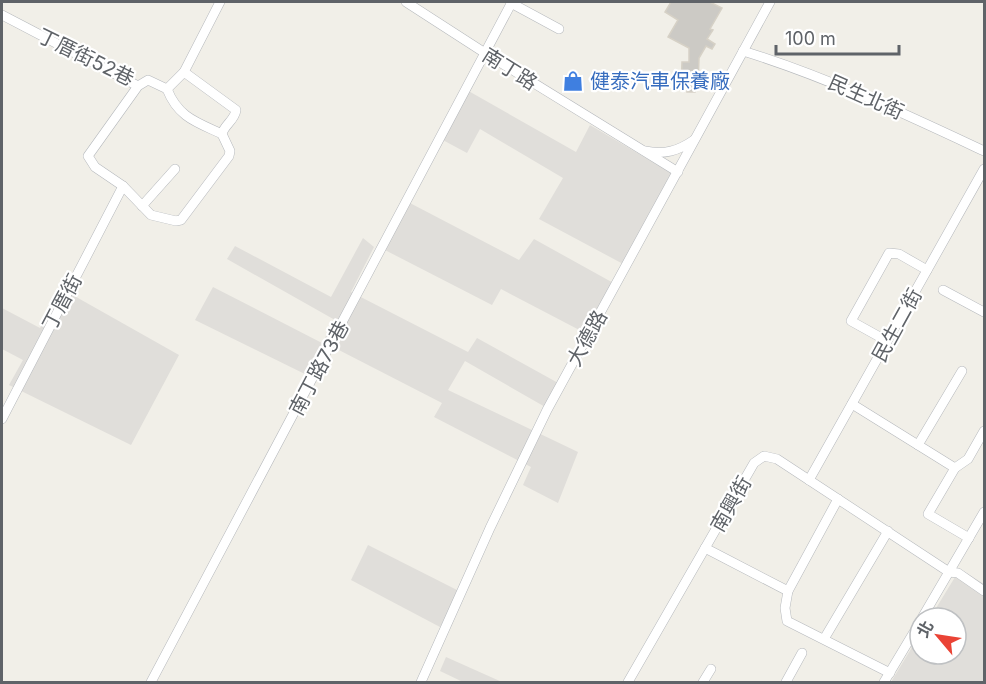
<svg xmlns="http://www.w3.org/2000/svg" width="986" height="684" font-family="Inter,'Noto Sans TC',sans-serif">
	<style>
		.industrial { fill: #e0deda }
		.building { fill: #cccac5; stroke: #d6d1c6; stroke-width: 1.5 }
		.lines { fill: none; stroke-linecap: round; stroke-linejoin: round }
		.minor-casing { stroke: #b5b8bc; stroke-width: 10 }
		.minor { stroke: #fff; stroke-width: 9 }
		.labels { text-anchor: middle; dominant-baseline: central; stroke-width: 4.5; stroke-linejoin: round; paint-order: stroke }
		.street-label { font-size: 20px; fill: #5f6368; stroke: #fff }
		.shop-label { font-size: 20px; fill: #366cbe; stroke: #fff; text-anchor: start }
	</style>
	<rect width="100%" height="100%" fill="#f1efe8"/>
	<!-- industrial -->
	<g class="industrial">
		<polygon points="465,89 576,152 590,125 673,174 625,265 539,219 563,178 480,129 467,153 439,138"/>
		<polygon points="408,202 519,260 534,239 617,285 587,334 501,289 492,305 381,248"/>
		<polygon points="363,238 374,247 351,292 468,352 477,338 560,384 547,408 465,361 448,390 578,452 558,503 523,485 531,467 434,417 442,403 333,347 315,379 195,320 213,287 322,343 335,320 227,259 235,246 331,297"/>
		<polygon points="62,289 179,355 131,445 9,385 23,360 2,349 2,308 40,328"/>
		<polygon points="368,545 459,591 440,627 351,580"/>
		<polygon points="960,569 984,584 984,682 891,682 920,634 920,654 956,654 956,618 930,618"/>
		<polygon points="446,657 502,682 463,682 440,671"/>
	</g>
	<!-- building -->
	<polygon class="building" points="671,2 710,2 722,8 710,29 713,30 707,39 715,44 712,49 706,46 699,58 698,85 695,85 695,92 687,92 687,87 681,87 682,62 689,62 689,48 668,37 678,20 665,12"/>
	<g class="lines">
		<!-- minor casing -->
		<g class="minor-casing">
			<g id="minor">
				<polyline points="406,2 485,53 678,172"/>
				<polyline points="511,3 559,29"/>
				<path d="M2,15L138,86L148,80L167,89L184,72L236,110C235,120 224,125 222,134L230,151L229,156L181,220L176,221L151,215L123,186L95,167L88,156L138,86"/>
				<path d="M743,51C827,77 905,114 984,151"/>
				<polyline points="184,72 220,2"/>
				<path d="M167,89C178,117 196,122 222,134"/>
				<path d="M645,151C664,155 678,151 694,140"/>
				<polyline points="142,206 175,169"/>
				<polyline points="943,290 984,312"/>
				<polyline points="887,341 851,321 889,253 899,254 927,270"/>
				<polyline points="852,404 955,468 928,514 969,538"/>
				<polyline points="2,419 123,186"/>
				<polyline points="918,445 962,371"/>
				<polyline points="955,468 968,459 984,431"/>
				<polyline points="809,480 984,169"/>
				<polyline points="838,499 788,591 785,608 787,621 890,673"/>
				<polyline points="705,548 788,591"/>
				<polyline points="922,618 984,512"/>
				<polyline points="824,639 888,531"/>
				<polyline points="151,682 512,2"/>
				<polyline points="421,682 490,528 547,410 770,2"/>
				<polyline points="628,682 754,463 764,456 777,459 949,572 958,573 984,591"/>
				<polyline points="703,682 711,669"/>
				<polyline points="786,682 802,653"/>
				<polyline points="884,682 920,622"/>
			</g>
		</g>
		<!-- minor -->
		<use href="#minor" class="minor"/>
	</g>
	<!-- icons -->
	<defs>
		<g id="shop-bare" transform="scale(1.62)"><path d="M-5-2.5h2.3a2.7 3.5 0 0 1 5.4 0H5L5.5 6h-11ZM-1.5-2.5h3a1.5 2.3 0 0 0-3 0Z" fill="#3f7fe0" stroke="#fff" stroke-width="2.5" paint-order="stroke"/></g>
	</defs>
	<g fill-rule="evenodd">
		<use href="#shop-bare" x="573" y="81"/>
	</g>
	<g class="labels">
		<!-- street labels -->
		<g class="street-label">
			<text transform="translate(86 57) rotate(26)">丁厝街52巷</text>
			<text transform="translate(510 69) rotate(32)">南丁路</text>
			<text transform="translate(866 97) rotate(24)">民生北街</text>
			<text transform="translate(62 302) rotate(-62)">丁厝街</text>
			<text transform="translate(897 325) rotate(-61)">民生二街</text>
			<text transform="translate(587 338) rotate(-61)">大德路</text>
			<text transform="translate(319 368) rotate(-62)">南丁路73巷</text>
			<text transform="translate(731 504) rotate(-60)">南興街</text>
		</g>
		<!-- shop labels -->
		<g class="shop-label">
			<text x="590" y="81">健泰汽車保養廠</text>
		</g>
	</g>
	<!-- border -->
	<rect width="986" height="684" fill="none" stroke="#5f6368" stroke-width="6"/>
	<!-- north arrow -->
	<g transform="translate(938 636) rotate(299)"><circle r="28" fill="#ffffff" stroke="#bfc1c3" stroke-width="1.5"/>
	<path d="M0-4.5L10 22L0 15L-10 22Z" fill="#ea4335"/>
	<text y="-9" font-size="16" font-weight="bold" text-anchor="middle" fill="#5f6368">北</text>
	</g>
	<!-- scale -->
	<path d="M776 45v9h123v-9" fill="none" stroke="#5f6368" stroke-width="3"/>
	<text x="785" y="45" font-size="18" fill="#5f6368" stroke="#ffffff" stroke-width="4.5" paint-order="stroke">100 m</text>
</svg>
